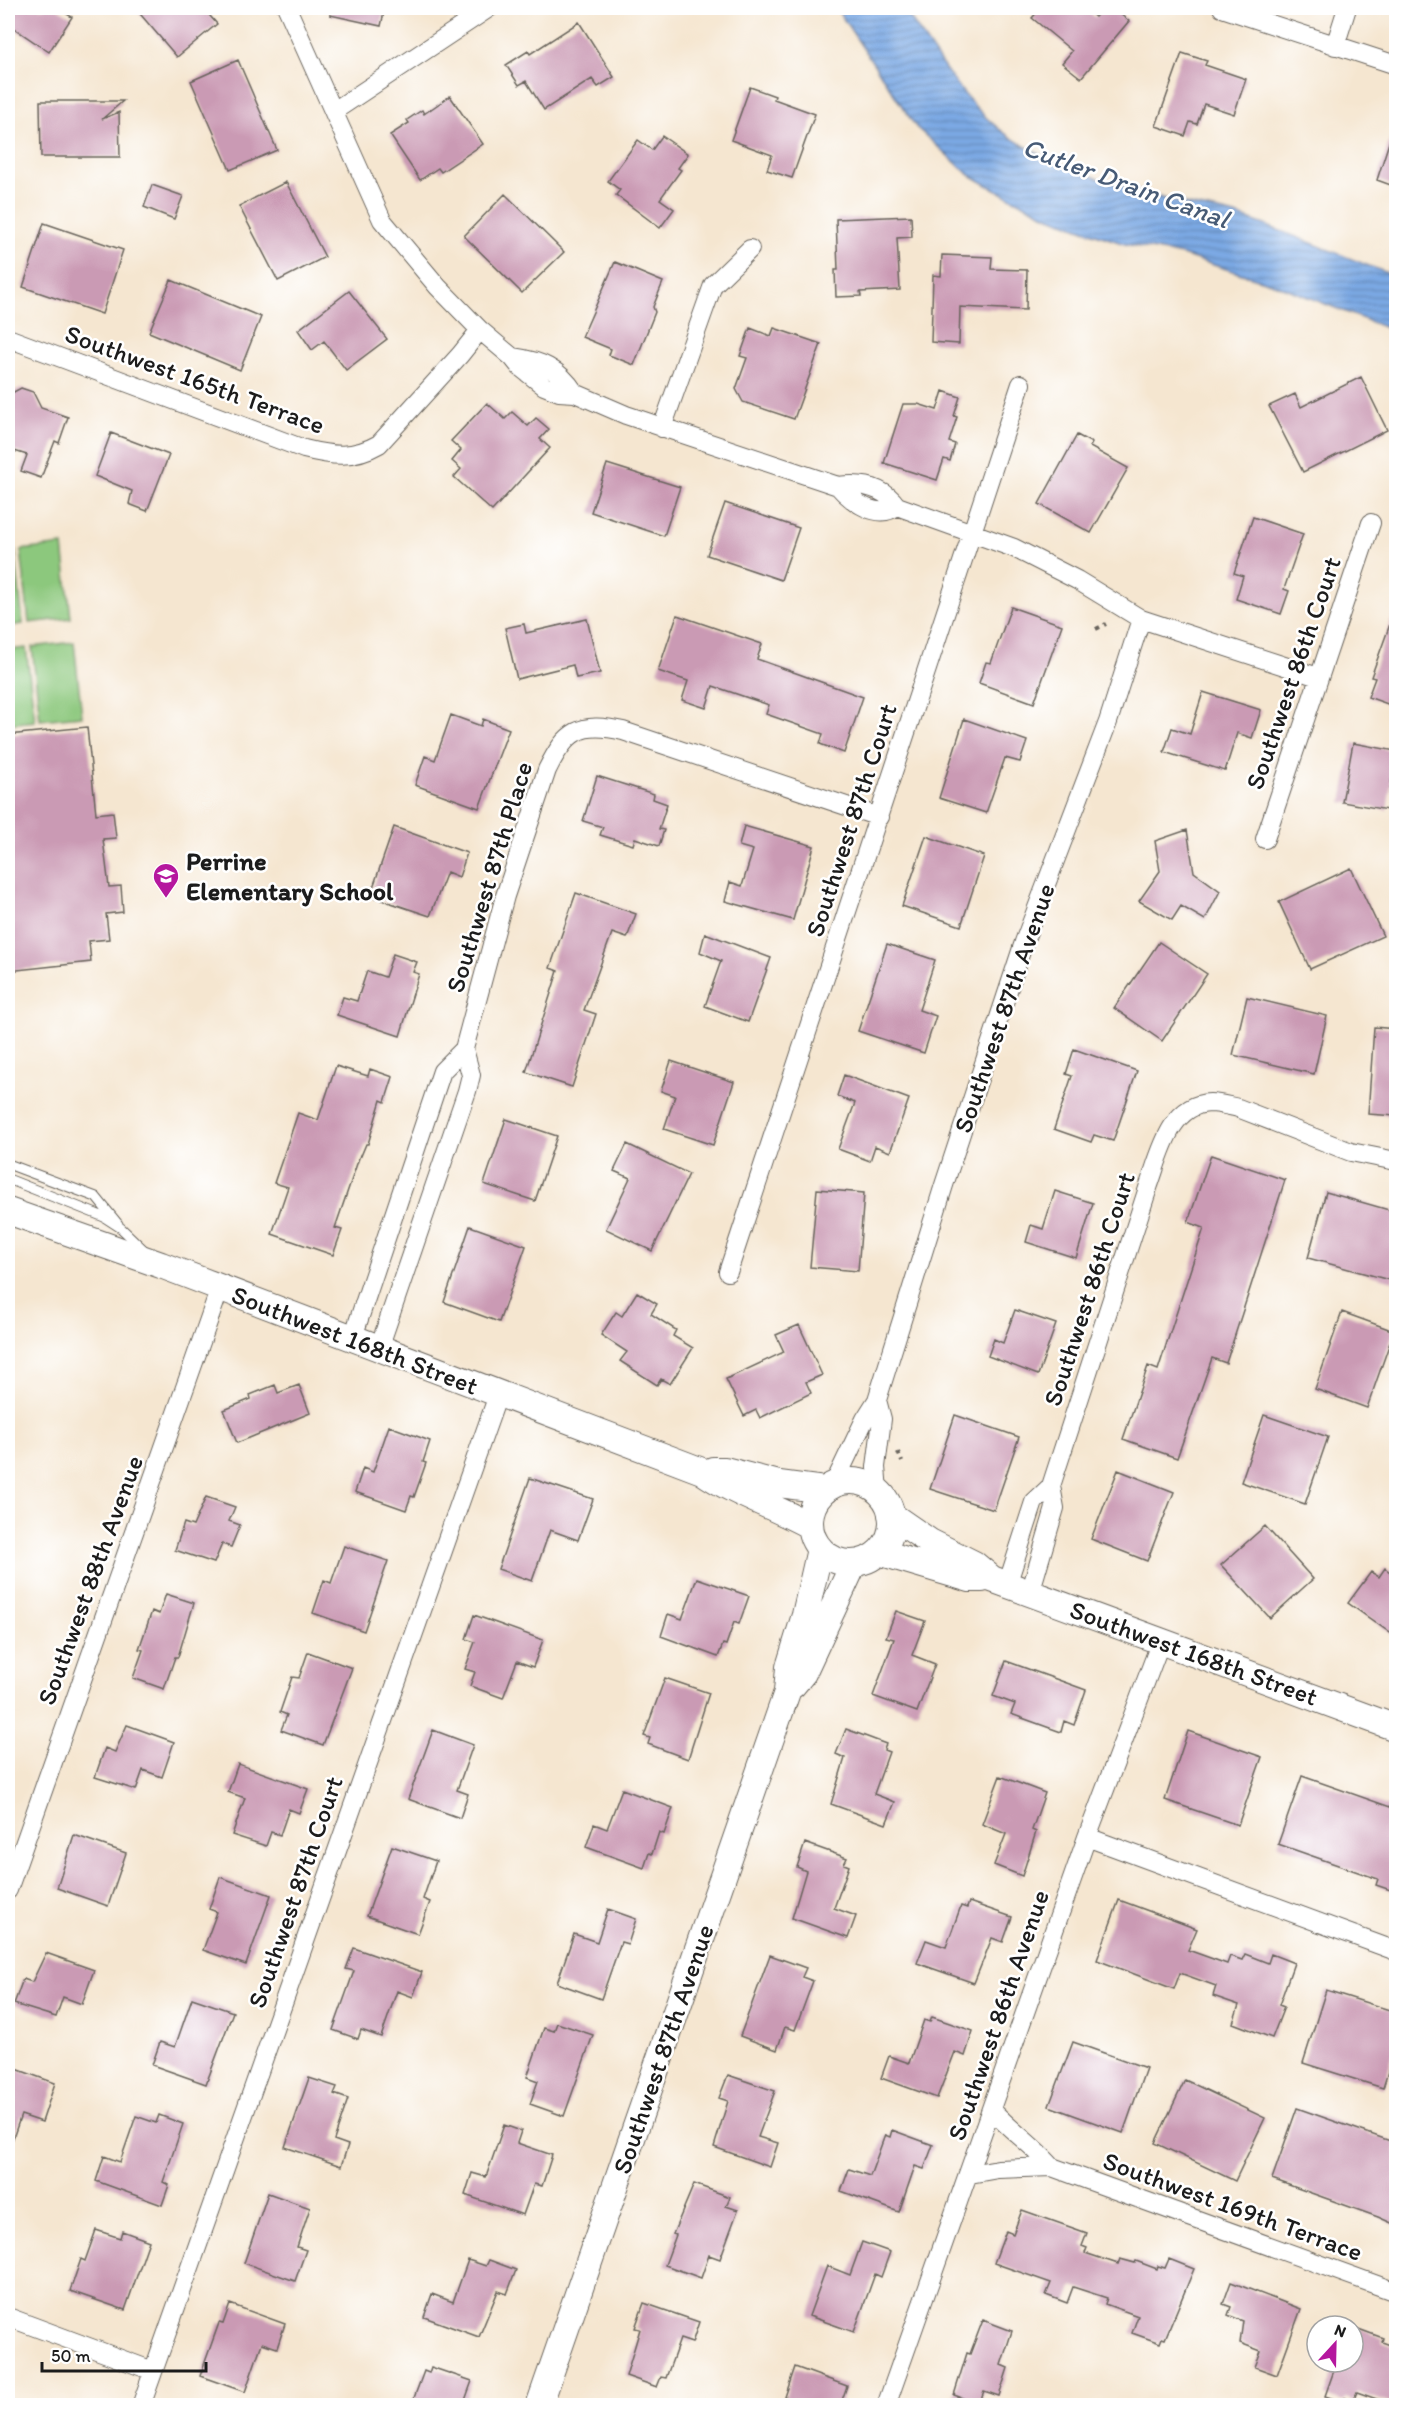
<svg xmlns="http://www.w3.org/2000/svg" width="1404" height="2413" font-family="Itim,sans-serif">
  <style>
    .park { fill: #8cc87d; stroke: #54724c; stroke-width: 1.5 }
    .water { fill: url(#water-rules); stroke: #4c6280; stroke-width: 1.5 }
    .building { fill: #ca9ab4 }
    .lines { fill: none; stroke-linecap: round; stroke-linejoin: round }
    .lane-casing { stroke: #68635b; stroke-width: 11 }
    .street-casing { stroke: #68635b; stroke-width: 20 }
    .secondary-casing { stroke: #68635b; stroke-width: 28 }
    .path { stroke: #68635b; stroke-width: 4; stroke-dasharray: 4.5 4.5; stroke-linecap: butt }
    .lane { stroke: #fff; stroke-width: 9 }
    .street { stroke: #fff; stroke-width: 18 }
    .secondary { stroke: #fff; stroke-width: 26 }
    .labels { text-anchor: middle; stroke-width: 5; stroke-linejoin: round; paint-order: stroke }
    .street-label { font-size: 26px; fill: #1c1c1c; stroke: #fff }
    .poi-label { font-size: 26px; font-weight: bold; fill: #1c1c1c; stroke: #fff; text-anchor: start }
    .water-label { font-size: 27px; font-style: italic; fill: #475b76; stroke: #fff }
  </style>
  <defs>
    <pattern id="water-rules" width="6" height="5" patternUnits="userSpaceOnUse" patternTransform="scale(1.5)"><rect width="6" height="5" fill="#7ba9e4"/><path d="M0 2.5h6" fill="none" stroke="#6489b8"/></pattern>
  </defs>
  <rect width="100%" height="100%" fill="#fff"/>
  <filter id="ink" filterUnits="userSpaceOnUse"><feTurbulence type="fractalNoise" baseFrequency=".0167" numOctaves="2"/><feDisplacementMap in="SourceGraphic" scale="12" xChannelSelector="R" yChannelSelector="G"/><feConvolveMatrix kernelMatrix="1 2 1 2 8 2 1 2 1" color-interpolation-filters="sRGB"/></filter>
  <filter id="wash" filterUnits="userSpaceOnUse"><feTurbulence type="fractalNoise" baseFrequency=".008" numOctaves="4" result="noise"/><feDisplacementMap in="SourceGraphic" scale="24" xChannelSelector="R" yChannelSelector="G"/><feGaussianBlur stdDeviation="1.35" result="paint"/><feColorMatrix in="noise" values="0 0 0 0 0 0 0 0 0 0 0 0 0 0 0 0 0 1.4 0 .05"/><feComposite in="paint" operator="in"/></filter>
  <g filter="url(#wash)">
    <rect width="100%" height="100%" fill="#f5e6d0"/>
    <path class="park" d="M63 545 71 618 29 623 21 550Z
      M8 551H15L23 624 8 626Z
      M74 642 82 716 40 720 32 647Z
      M26 648 35 721 8 724V650Z"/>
    <path class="water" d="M836 8H903C933 50 958 95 998 128 1044 165 1121 187 1177 202 1196 208 1216 209 1235 215 1290 232 1343 257 1396 276V332L1280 286 1182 255 1125 244 1084 230 1045 215 989 186 968 174 916 127Z"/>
    <g id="blocks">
      <path class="building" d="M8 8H57L72 17 49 52 8 24Z
        M135 8H203L217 24 177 57Z
        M331 8H385L381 26 330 15Z
        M1041 8H1084L1095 17 1103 8H1112L1129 21 1081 78 1062 63 1072 51 1032 18Z
        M579 22 614 77 598 87 592 79 544 110 526 81 519 85 506 65 528 51 530 54Z
        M1182 53 1207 61 1205 65 1246 79 1234 114 1204 104 1197 124 1190 122 1185 136 1156 126Z
        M238 60 277 150 230 170 191 81Z
        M750 87 775 96 774 99 815 114 792 178 767 170 772 155 731 140Z
        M450 96 483 144 441 172 438 168 420 180 390 135 409 123 407 120 422 110 424 114Z
        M40 101H123L102 119 119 112 120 157H41Z
        M1393 130H1396V187L1377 180Z
        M662 136 688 154 678 168 681 170 660 199 674 209 660 228 616 195 620 190 608 181 638 140 652 150Z
        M286 182 325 257 278 281 239 206Z
        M152 185 183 196 174 219 144 207Z
        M505 194 564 252 522 293 464 236Z
        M911 216 912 237 897 238 900 290 860 292 861 296 836 297 835 270H838L836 219Z
        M44 223 123 250 102 314 23 287Z
        M942 255 992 257 991 269 1027 270 1026 310 960 307 959 344 931 342 933 275 941 276Z
        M615 262 663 282 653 307 655 312 634 365 609 355 611 349 582 337Z
        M171 280 261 317 240 370 149 332Z
        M349 291 387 339 346 370 324 341 312 350 298 330Z
        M750 328 771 336 774 328 821 344 794 419 743 402 736 389 747 358 740 356Z
        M1361 377 1387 430 1303 472 1269 406 1295 394 1301 407Z
        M21 388 33 392 41 408 68 417 59 443 55 441 41 478 21 471 27 455 8 449V395Z
        M943 391 960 397 954 416 957 417 949 442 955 444 950 461 944 459 937 480 884 463 903 404H918L937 410Z
        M487 403 505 419 512 412 528 426 536 418 549 429 540 439 550 448 492 511 454 477 461 469 452 461 461 450 451 441Z
        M111 433 169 455 147 511 129 504 132 491 95 476Z
        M1077 435 1092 443 1090 447 1128 468 1091 533 1039 504Z
        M607 464 680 487 664 536 591 512Z
        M725 503 799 528 781 580 707 555Z
        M1253 517 1303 534 1284 589 1289 591 1281 614 1236 599 1243 576 1234 573Z
        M1011 607 1062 625 1034 703 979 683 986 662 991 663Z
        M1394 613 1396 614V707L1368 697 1375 678 1371 677Z
        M677 615 762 644 757 659 863 697 844 753 820 744 823 734 766 714 769 705 713 686 706 708 682 700 688 681 658 671Z
        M587 619 600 673 576 678 573 665 517 679 505 628 524 624 526 633Z
        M1203 692 1261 710 1252 738 1237 733 1225 771 1164 752 1172 728 1190 734Z
        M451 715 481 726 483 719 509 729 479 808 415 785 425 756 435 760Z
        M964 719 1027 741 1020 762 1005 758 986 813 939 798Z
        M87 727 96 814 113 812 116 838 103 839 109 887 121 886 123 912 106 914 109 939 89 941 91 962 8 971V735Z
        M1353 743 1396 751 1387 810 1342 802Z
        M597 776 654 794 653 799 667 804 659 829 664 830 659 846 635 838 633 845 600 835 603 827 583 821Z
        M744 826 814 846 793 920 725 901 730 882 742 886 753 850 739 846Z
        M394 827 467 853 459 877 447 872 430 916 370 896Z
        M1187 830 1194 872 1220 891 1205 920 1181 906 1172 920 1139 901 1160 871 1155 841Z
        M926 836 984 856 961 926 902 906Z
        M1351 868 1383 936 1310 969 1279 902Z
        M576 893 636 914 627 938 612 933 584 1010 596 1014 572 1087 526 1072 558 971 550 968Z
        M705 933 771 958 748 1022 705 1006 721 961 700 952Z
        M1159 942 1207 974 1162 1041 1114 1008Z
        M887 944 935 960 919 1010 936 1016 924 1053 858 1031Z
        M393 954 417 962 413 972 419 974 400 1036 337 1015 343 997 357 1001 367 971 385 977Z
        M1247 997 1327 1016 1314 1074 1233 1055Z
        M1374 1027 1396 1029V1116L1368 1114Z
        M1074 1049 1137 1071 1113 1141 1094 1135 1091 1142 1054 1129 1072 1076 1066 1074Z
        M671 1061 734 1082 713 1145 664 1129 675 1096 661 1091Z
        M336 1066 368 1076 370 1069 393 1077 385 1102 381 1100 368 1144H366L361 1156 360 1155 335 1228 342 1230 333 1255 272 1234 288 1187 274 1183 298 1113 318 1120Z
        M844 1075 909 1099 890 1152 875 1146 870 1161 838 1149 855 1103 837 1096Z
        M506 1119 557 1136 535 1201 484 1184Z
        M627 1144 689 1174 652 1251 606 1229 630 1178 614 1171Z
        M1211 1155 1285 1180 1226 1363 1212 1358 1177 1458 1123 1439 1148 1366 1158 1370 1204 1228 1188 1222Z
        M817 1189 864 1193 858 1271 810 1267Z
        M1055 1191 1093 1203 1076 1258 1026 1242 1031 1225 1043 1229Z
        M1326 1192 1396 1212V1268L1393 1281 1308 1258Z
        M470 1226 526 1246 499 1322 444 1302Z
        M637 1292 657 1304 651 1314 676 1330 673 1336 693 1348 670 1384 661 1379 657 1385 620 1361 627 1352 601 1335 616 1312 622 1316Z
        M1015 1310 1056 1324 1038 1375 988 1356 994 1339 1003 1343Z
        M1342 1312 1394 1331 1367 1408 1315 1389Z
        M799 1325 822 1375 806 1382 811 1393 760 1418 756 1410 744 1416 726 1379 784 1352 776 1335Z
        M275 1385 278 1393 299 1385 310 1413 237 1443 224 1410 251 1399 250 1395Z
        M955 1415 1019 1437 994 1510 930 1489Z
        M1264 1415 1328 1437 1305 1504 1241 1482Z
        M389 1426 430 1441 423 1462 426 1463 414 1497 411 1496 406 1510 355 1492 363 1468 373 1472Z
        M1118 1470 1174 1492 1147 1561 1091 1539Z
        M530 1478 593 1499 578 1540 550 1530 532 1581 498 1569Z
        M206 1497 235 1507 229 1521 240 1525 231 1547 222 1544 214 1563 175 1550 184 1523 193 1526Z
        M1265 1526 1313 1579 1270 1618 1221 1565Z
        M344 1546 388 1561 364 1631 313 1613 324 1580 331 1583Z
        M1385 1568 1396 1577V1637L1348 1603 1371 1572 1379 1577Z
        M697 1578 749 1596 739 1624 734 1622 726 1645 723 1644 718 1657 661 1636 668 1614 682 1619Z
        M166 1594 194 1603 178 1657H175L164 1689 133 1678 143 1650 139 1649 152 1611 159 1614Z
        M896 1611 925 1621 912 1655 935 1664 917 1712 873 1696 894 1639 886 1637Z
        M474 1615 543 1640 533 1667 517 1661 503 1698 470 1686 475 1672 465 1669 475 1642 466 1639Z
        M308 1652 352 1668 323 1745 281 1730 287 1715 280 1712 292 1677 299 1678Z
        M1006 1661 1086 1690 1074 1725 1064 1721 1061 1732 1011 1714 1015 1704 993 1696Z
        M665 1678 709 1693 688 1759 648 1744 650 1738 644 1736Z
        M127 1725 174 1742 162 1777 143 1770 136 1790 95 1777 105 1748 115 1752Z
        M846 1729 886 1744 884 1750 889 1752 874 1794 895 1802 886 1824 831 1804 845 1758 836 1754Z
        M433 1730 473 1745 457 1790 468 1794 460 1818 408 1799Z
        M1188 1731 1262 1757 1238 1825 1165 1800Z
        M238 1764 308 1789 299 1813 289 1809 280 1835 271 1832 266 1846 232 1835 245 1798 228 1792Z
        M1000 1776 1045 1793 1032 1830 1036 1832 1022 1876 994 1865 1006 1834 982 1824Z
        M1302 1776 1396 1809V1892L1376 1885 1378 1879 1278 1844Z
        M622 1789 673 1808 664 1834 659 1832 652 1854 649 1853 644 1868 586 1847 594 1824 607 1829Z
        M74 1835 126 1853 108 1906 57 1888Z
        M805 1843 847 1858 844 1864 849 1866 834 1908 856 1916 848 1938 792 1918 806 1871 797 1867Z
        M392 1846 436 1861 423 1899 430 1902 418 1934 367 1916Z
        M220 1877 271 1895 246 1965 203 1950 217 1912 209 1909Z
        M1119 1900 1197 1929 1188 1950 1227 1964 1230 1956 1242 1960 1245 1954 1268 1963 1271 1954 1294 1963 1279 2005 1284 2007 1272 2038 1233 2023 1239 2005 1213 1996 1216 1986 1180 1973 1174 1989 1097 1960Z
        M969 1902 1012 1917 1003 1942 992 1938 974 1983 917 1963 926 1940 946 1947 961 1906 967 1908Z
        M608 1909 636 1919 628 1944 621 1942 601 1999 557 1983 574 1934 597 1942Z
        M354 1948 422 1972 413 1997 397 1991 381 2037 361 2030 358 2039 333 2030 354 1971 346 1969Z
        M46 1953 94 1970 82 2004 63 1997 56 2017 14 2004 23 1979 32 1982Z
        M770 1955 806 1968 802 1977 813 1981 795 2030 785 2027 777 2050 740 2036Z
        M1326 1990 1396 2012V2045L1383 2088 1303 2063Z
        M192 1998 233 2012 206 2084 152 2065 160 2042 175 2047Z
        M932 2017 973 2031 965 2056 955 2052 937 2098 881 2078 889 2056 909 2063 924 2020 930 2022Z
        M557 2023 593 2035 564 2116 530 2104 538 2081 527 2077 544 2028 554 2031Z
        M1073 2042 1146 2068 1123 2133 1049 2106Z
        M8 2066 55 2083 42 2122 21 2115 10 2147H8Z
        M728 2075 775 2091 758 2137 778 2143 770 2167 714 2147 728 2101 719 2098Z
        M309 2078 337 2087 334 2094 348 2099 334 2140 348 2145 341 2166 285 2147Z
        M1185 2080 1265 2118 1235 2181 1155 2143Z
        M1297 2108 1396 2143V2225L1378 2217 1272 2179Z
        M159 2115 183 2124 163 2182 169 2185 162 2205 96 2181 104 2156 120 2162 136 2116 156 2123Z
        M504 2125 521 2131 517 2143 552 2155 542 2186 534 2184 523 2215 465 2195 472 2173 486 2177Z
        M892 2130 933 2145 924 2169 915 2166 899 2212 841 2191 849 2169 870 2176 885 2135 890 2137Z
        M694 2184 730 2197 726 2206 738 2210 720 2259 709 2255 701 2278 665 2265 676 2235 673 2234Z
        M268 2193 310 2208 297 2247 306 2250 295 2281 244 2263Z
        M1022 2210 1087 2233 1082 2246 1087 2248 1085 2253 1118 2264 1120 2259 1135 2263 1136 2261 1157 2269 1158 2266 1165 2268 1169 2259 1194 2269 1165 2339 1162 2338 1160 2343 1132 2333 1138 2316 1105 2304 1107 2298 1073 2287 1067 2303 1046 2295 1051 2283 994 2263 1006 2231 1013 2234Z
        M96 2230 120 2238 122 2231 149 2241 125 2310 70 2291 81 2259 85 2261Z
        M862 2242 890 2252 881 2277 875 2274 854 2332 809 2316 827 2266 850 2275Z
        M468 2260 486 2266 489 2260 516 2270 507 2294 498 2291 479 2337 424 2317 432 2294 453 2302Z
        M1231 2282 1301 2309 1277 2375 1255 2367 1261 2351 1240 2343 1243 2321 1228 2315 1231 2307 1223 2304Z
        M644 2303 699 2322 692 2343 680 2339 666 2378 661 2377 657 2387 626 2376 640 2329 635 2328Z
        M230 2304 285 2324 277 2348 262 2343 245 2392 200 2376 219 2323 223 2324Z
        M983 2320 1012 2331 1001 2365 1008 2368 999 2396 984 2391 979 2404 954 2395 967 2353 970 2354Z
        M1353 2327 1383 2338 1382 2342 1396 2347V2406L1357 2392 1353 2401 1345 2398 1343 2402 1325 2396 1337 2362H1353Z
        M431 2367 472 2381 463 2406H411L424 2371 429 2373Z
        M795 2367 847 2386 840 2406H782Z"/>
    </g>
  </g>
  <g filter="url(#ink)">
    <use href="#blocks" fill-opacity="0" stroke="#68635b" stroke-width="1.5"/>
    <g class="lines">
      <g class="lane-casing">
        <path id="lane" d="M8 1164 96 1197 118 1224
          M8 1179 104 1217 121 1228 146 1252"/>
      </g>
      <g class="street-casing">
        <path id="street" d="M287 8 382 220 438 287 480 330 512 357 520 367 544 386 559 392 575 393 626 415 838 486C861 483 883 486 897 506L1014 548 1077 580 1141 619 1318 677
          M1222 8 1396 65
          M1335 46 1347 8
          M334 111 489 8
          M8 338 304 449C332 456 353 459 379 444L460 355 480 330
          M512 357C540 361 559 368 575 393
          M662 428 713 285 750 249
          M838 486C851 501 878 521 897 506
          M1265 839 1371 523
          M728 1272 1021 384
          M353 1337 442 1071 464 1049
          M379 1348 467 1091 471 1075 464 1049 505 896 547 770C566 731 580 721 623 731L879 817
          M877 1400 882 1419 876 1467 878 1491
          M834 1484 865 1419 877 1400 944 1185 1024 942 1108 722 1141 619
          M1007 1585 1034 1502 1051 1486
          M1030 1593 1055 1508 1051 1486 1149 1185C1160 1155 1170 1104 1210 1103 1219 1103 1229 1106 1238 1108L1351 1152 1396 1161
          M1087 1837 1396 1951
          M8 1890 220 1288
          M992 2110C1011 2131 1034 2146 1052 2167
          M970 2174 998 2169 1052 2167 1396 2292
          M8 2317 153 2371
          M141 2406 498 1395
          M886 2406 1087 1837 1161 1641"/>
      </g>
      <g class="secondary-casing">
        <path id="secondary" d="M8 1211 161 1265 702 1471C735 1494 774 1506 810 1526
          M713 1470H725L779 1484 824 1490
          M810 1522a41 41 0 1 1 82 0a41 41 0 1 1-82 0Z
          M891 1515 930 1542 974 1564 992 1579 1396 1728
          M879 1552 970 1579H982
          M793 1685 803 1673 854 1563
          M539 2406 787 1692 789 1667 805 1615 820 1549"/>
      </g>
      <path class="path" d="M1096 629 1106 624
        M898 1452 902 1462"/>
      <use href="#lane" class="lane"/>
      <use href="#street" class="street"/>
      <use href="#secondary" class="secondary"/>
    </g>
  </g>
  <defs>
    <g id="school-pin" transform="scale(1.35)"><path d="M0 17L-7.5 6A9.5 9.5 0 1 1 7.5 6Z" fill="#b5179e" stroke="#fff"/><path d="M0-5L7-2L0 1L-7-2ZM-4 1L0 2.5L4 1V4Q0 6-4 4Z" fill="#fff"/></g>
  </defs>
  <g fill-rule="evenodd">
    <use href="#school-pin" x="166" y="876"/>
  </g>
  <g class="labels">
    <g class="street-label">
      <text transform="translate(195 379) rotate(20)" y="9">Southwest 165th Terrace</text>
      <text transform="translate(1293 673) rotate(-71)" y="9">Southwest 86th Court</text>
      <text transform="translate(851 820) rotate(-72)" y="9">Southwest 87th Court</text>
      <text transform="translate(489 877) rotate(-73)" y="9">Southwest 87th Place</text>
      <text transform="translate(1004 1008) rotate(-71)" y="9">Southwest 87th Avenue</text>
      <text transform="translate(1089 1289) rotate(-72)" y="9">Southwest 86th Court</text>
      <text transform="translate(355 1340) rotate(21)" y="9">Southwest 168th Street</text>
      <text transform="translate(90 1580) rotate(-70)" y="9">Southwest 88th Avenue</text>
      <text transform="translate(1194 1653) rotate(20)" y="9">Southwest 168th Street</text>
      <text transform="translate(295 1892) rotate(-71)" y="9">Southwest 87th Court</text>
      <text transform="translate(998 2015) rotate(-71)" y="9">Southwest 86th Avenue</text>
      <text transform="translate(663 2049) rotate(-71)" y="9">Southwest 87th Avenue</text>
      <text transform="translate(1233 2206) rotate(20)" y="9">Southwest 169th Terrace</text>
    </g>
    <g class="poi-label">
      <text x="186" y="870">Perrine<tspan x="186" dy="30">Elementary School</tspan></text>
    </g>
    <g class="water-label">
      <text transform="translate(1126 183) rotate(20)" y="9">Cutler Drain Canal</text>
    </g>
  </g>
  <rect width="1404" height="2413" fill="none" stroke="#fff" stroke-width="30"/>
  <g transform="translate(1335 2344) rotate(22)"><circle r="28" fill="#ffffff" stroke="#a4a4a4" stroke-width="1.5"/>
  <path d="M0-4.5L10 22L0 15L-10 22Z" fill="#b5179e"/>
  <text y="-9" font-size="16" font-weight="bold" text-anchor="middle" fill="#1c1c1c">N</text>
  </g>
  <path d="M42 2362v9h164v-9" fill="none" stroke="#1c1c1c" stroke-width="3"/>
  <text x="51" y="2362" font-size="18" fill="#1c1c1c" stroke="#ffffff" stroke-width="4.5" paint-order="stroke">50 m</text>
</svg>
